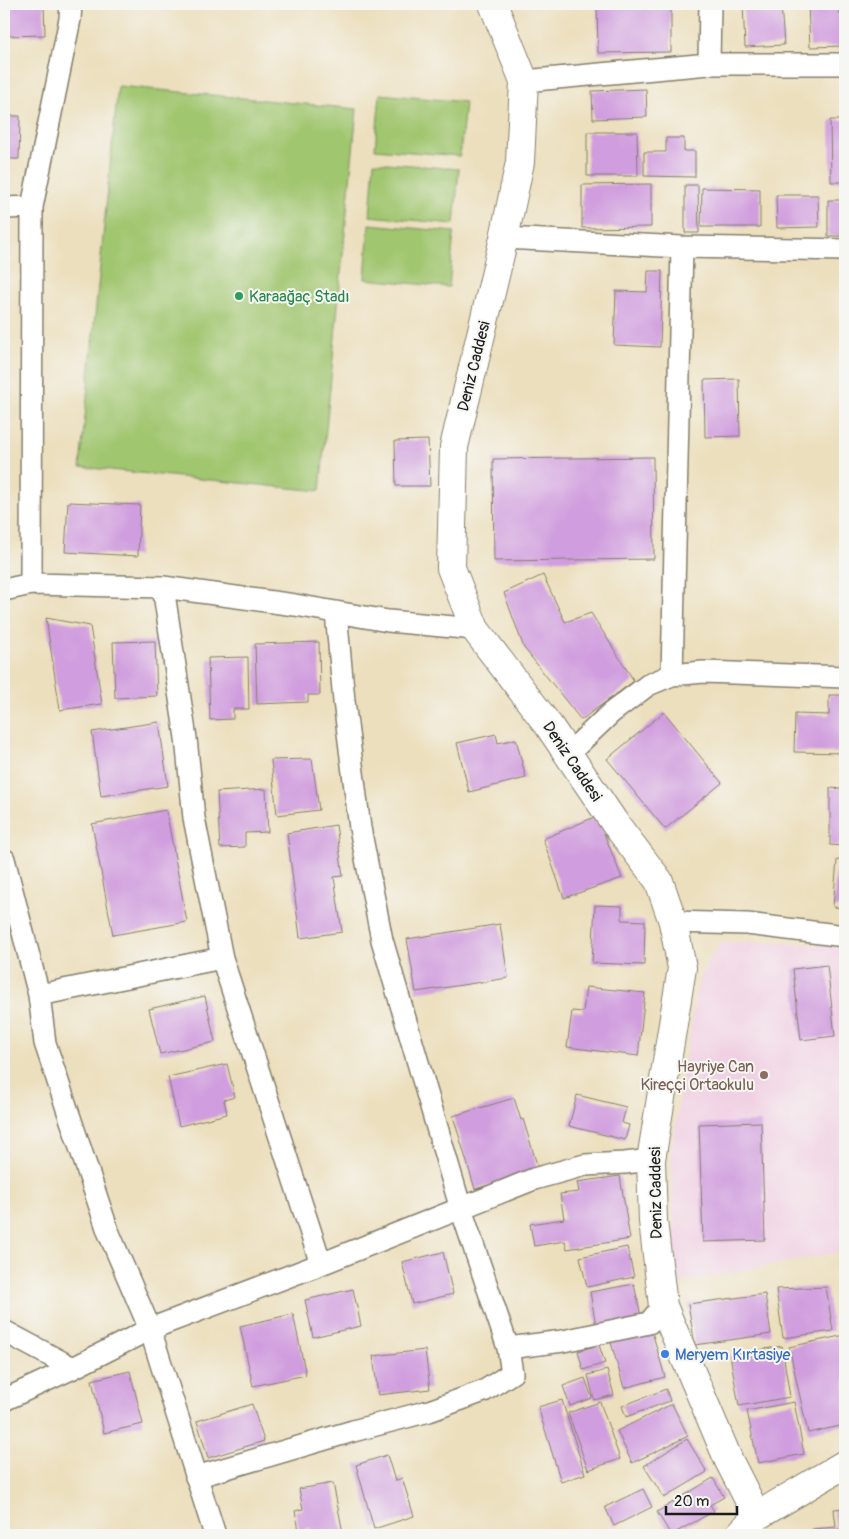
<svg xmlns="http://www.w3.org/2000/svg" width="849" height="1539" font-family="Pangolin,sans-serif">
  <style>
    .built { fill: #f1d0e3 }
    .green { fill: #a1c670; stroke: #5e7146 }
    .building { fill: #d09dde }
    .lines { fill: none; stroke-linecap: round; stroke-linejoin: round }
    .street-casing { stroke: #847e6c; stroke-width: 24 }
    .secondary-casing { stroke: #847e6c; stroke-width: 30 }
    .street { stroke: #fff; stroke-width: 21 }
    .secondary { stroke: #fff; stroke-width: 28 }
    .leisure-dot { fill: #2e9e5b; stroke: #f6f6f2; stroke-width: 2 }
    .education-dot { fill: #8d6e63; stroke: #f6f6f2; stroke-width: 2 }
    .shop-dot { fill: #3f7fe0; stroke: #f6f6f2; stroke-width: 2 }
    .labels { text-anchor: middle; stroke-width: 4; stroke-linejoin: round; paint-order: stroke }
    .leisure-label { font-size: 16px; fill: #27864d; stroke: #f6f6f2; text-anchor: start }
    .street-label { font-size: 16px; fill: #1c1c1c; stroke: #f6f6f2 }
    .education-label { font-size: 16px; fill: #785e54; stroke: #f6f6f2; text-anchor: end }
    .shop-label { font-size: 16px; fill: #366cbe; stroke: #f6f6f2; text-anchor: start }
  </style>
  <rect width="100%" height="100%" fill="#f6f6f2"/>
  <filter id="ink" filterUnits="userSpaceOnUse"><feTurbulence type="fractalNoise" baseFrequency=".02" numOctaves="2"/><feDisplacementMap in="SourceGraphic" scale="10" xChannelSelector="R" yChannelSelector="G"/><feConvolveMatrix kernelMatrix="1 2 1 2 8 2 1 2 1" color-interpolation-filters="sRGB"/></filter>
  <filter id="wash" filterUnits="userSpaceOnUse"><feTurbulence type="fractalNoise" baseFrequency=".0096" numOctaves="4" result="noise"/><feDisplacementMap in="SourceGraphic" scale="20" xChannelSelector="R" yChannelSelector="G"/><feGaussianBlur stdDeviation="1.12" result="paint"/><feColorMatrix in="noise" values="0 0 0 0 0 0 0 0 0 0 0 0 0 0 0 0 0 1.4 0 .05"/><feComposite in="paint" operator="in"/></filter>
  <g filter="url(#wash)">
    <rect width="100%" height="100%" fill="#ecdfbd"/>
    <path class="built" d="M744 942 836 945 845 947V1251L677 1283 671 1152 697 986 711 956 723 943Z"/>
    <path class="green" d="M118 86 357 109 320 491 80 467Z
      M380 94 465 102 460 156 375 149Z
      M374 162 459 169 454 224 370 216Z
      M369 224 454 232 449 287 365 279Z"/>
    <g id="blocks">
      <path class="building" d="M4 4H44L45 35 4 36Z
        M597 4H671V52L598 53Z
        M743 4H781L784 45 745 47Z
        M808 4H839V13L845 12V46L810 47Z
        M646 89 647 117 593 119 592 91Z
        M4 116H20L19 159H4Z
        M830 120H845V182H831Z
        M587 132H637L638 176H587Z
        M666 138H684V151H695V177L644 176V152H666Z
        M651 184V227L582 228V185Z
        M685 185H698L699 233H685Z
        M702 188 760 189V227H701Z
        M776 195H818L819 227 777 228Z
        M828 200H845V236H828Z
        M648 271H662L660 347 614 345 616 291 647 292Z
        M739 379 740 436 705 437 704 380Z
        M428 440 430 486H396L395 441Z
        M653 457 654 559 494 561 493 459Z
        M68 502 140 505 138 556 65 552Z
        M543 575 565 622 591 613 634 681 581 720 524 648 504 593Z
        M46 618 90 626 102 704 60 710Z
        M155 641 157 696 115 698 113 642Z
        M319 642 320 695H308V702L257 704 255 644Z
        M248 657 249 709H233V719L210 720 208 658Z
        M829 695H845V753L794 752 795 714 829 715Z
        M664 712 722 783 665 829 607 759Z
        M159 722 168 786 101 796 92 732Z
        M496 734 498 743 516 739 526 778 469 792 457 743Z
        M312 759 319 810 277 815 271 760Z
        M830 788 845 789V846L830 845Z
        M266 789 268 832 245 833V847L220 848 217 792Z
        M166 810 187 922 113 935 92 824Z
        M597 816 622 878 564 898 543 839Z
        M336 825 343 876 334 877 342 932 300 938 287 833Z
        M837 860 845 861V908L833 907Z
        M595 905 622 906V920L645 921 644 965 592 963Z
        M500 924 508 978 416 992 407 939Z
        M827 965 835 1036 801 1040 793 969Z
        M586 987 645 993 638 1056 567 1047 572 1011 583 1012Z
        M205 996 215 1042 160 1054 149 1009Z
        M227 1064 235 1097 224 1100 227 1114 179 1126 168 1077Z
        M577 1095 626 1107 622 1123 629 1125 625 1140 569 1126Z
        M514 1098 521 1120 523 1119 539 1171 475 1189 453 1116Z
        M761 1122 765 1240 703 1242 699 1124Z
        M620 1176 630 1239 567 1249 565 1241 534 1246 530 1224 564 1219 560 1194 579 1192 577 1182Z
        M627 1247 634 1277 587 1287 580 1257Z
        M443 1252 453 1294 412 1304 402 1262Z
        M634 1284 642 1321 597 1331 590 1292Z
        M826 1287 833 1331 783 1338 776 1289Z
        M353 1289 361 1326 313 1337 305 1300Z
        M765 1294 771 1334 695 1345 688 1304Z
        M293 1314 306 1375 253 1386 240 1326Z
        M651 1328 665 1377 624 1388 610 1339Z
        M845 1335V1425L808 1433 789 1347Z
        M599 1345 605 1363 583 1370 578 1351Z
        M782 1346 790 1397 739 1406 730 1355Z
        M425 1350 430 1389 378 1395 373 1356Z
        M607 1370 614 1395 594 1400 588 1375Z
        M130 1371 143 1424 104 1433 92 1380Z
        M585 1378 592 1398 570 1406 563 1386Z
        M666 1389 670 1401 626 1417 622 1406Z
        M562 1400 585 1474 561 1482 538 1407Z
        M600 1402 620 1459 588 1470 568 1413Z
        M794 1402 804 1454 758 1463 747 1411Z
        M252 1404 264 1441 208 1458 197 1421Z
        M672 1404 688 1436 632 1463 617 1431Z
        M687 1439 707 1472 664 1498 644 1466Z
        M387 1455 395 1481 402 1478 414 1516 374 1529 356 1465Z
        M713 1478 724 1497 710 1505 714 1511 671 1535 657 1512Z
        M333 1483 343 1533 330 1535H312L311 1528 299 1530 295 1511 303 1509 299 1489Z
        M643 1489 652 1507 614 1526 605 1507Z
        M845 1508V1535H813L812 1529 836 1527 834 1509Z"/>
    </g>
  </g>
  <g filter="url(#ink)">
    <use href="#blocks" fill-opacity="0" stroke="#847e6c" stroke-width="1"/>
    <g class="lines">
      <g class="street-casing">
        <path id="street" d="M709 64 710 4
          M524 81 709 64H845
          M4 208 32 207
          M504 238 682 247 845 250
          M31 584 32 207 70 19 71 4
          M163 587 186 738 194 818 222 958 321 1264
          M4 590 31 584 163 587 295 605 388 621 475 629
          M336 612 344 701 360 828 382 940 461 1209 508 1348
          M672 675 682 247
          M569 753 611 713 648 685 672 675 703 672 845 677
          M4 859 39 995 45 1043 108 1231 150 1329 215 1535
          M673 922 747 924 845 936
          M39 995 222 958
          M4 1331 73 1368
          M4 1400 73 1368 150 1329 321 1264 534 1179 585 1165 625 1163 651 1160
          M196 1477 353 1431 429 1411 484 1391 512 1373 508 1348 563 1341 649 1323 663 1306"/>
      </g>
      <g class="secondary-casing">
        <path id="secondary" d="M493 4 524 81 520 162 504 238 454 447 451 568 475 629 549 726 614 822 659 881 673 922 682 968 651 1160 653 1221 663 1306 729 1461 757 1516
          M739 1535 757 1516 845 1464"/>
      </g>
      <use href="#street" class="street"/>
      <use href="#secondary" class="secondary"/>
    </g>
  </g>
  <circle class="leisure-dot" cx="239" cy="296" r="5"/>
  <circle class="education-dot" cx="764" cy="1075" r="5"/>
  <circle class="shop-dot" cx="665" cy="1354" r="5"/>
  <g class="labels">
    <g class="leisure-label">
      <text x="249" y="302">Karaağaç Stadı</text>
    </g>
    <g class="street-label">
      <text transform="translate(473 366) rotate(-76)" y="6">Deniz Caddesi</text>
      <text transform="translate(573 761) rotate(56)" y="6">Deniz Caddesi</text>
      <text transform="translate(655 1193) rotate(-91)" y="6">Deniz Caddesi</text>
    </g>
    <g class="education-label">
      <text x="754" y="1072">Hayriye Can<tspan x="754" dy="18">Kireççi Ortaokulu</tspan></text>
    </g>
    <g class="shop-label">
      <text x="675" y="1360">Meryem Kırtasiye</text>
    </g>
  </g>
  <rect width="849" height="1539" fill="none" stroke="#f6f6f2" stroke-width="20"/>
  <path d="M666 1506v8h71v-8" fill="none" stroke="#1c1c1c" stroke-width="2.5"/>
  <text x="674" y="1506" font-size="15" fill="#1c1c1c" stroke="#f6f6f2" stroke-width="4" paint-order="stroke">20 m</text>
</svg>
